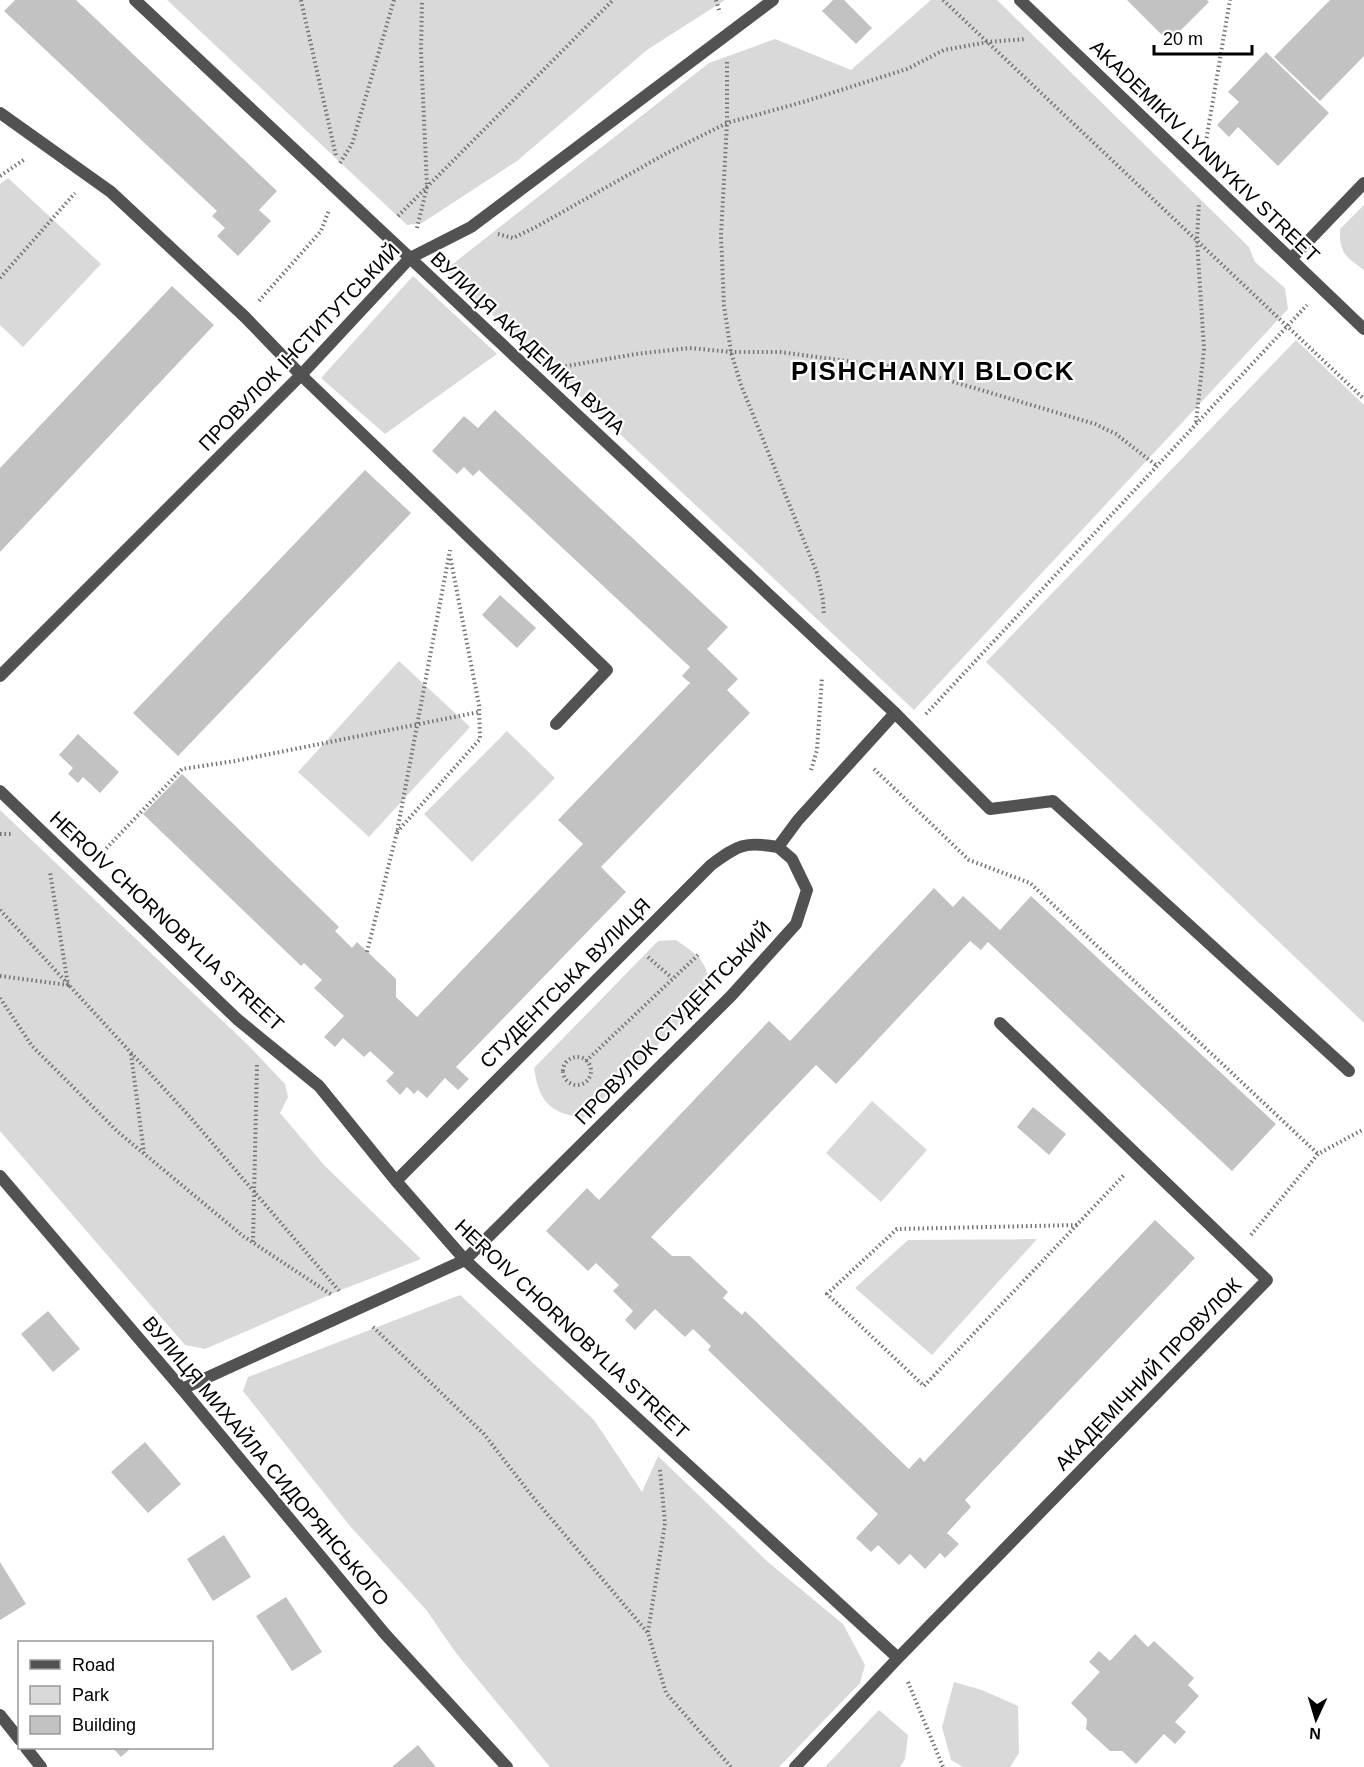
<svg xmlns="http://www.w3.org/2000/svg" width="1364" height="1767" font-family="Helvetica,sans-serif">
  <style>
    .green { fill: #d9d9d9 }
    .building { fill: #c2c2c2 }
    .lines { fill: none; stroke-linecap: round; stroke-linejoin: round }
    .path { stroke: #747474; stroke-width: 4; stroke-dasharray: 1.5 3; stroke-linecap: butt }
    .service { stroke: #525252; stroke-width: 12 }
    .pedestrian { stroke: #525252; stroke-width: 12 }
    .minor { stroke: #525252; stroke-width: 12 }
    .tertiary { stroke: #525252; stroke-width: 12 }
    .labels { text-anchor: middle; stroke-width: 4.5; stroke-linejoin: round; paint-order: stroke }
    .street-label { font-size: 20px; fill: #000; stroke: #fff }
    .district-label { font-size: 26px; font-weight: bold; letter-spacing: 1.5px; fill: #000; stroke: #fff }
  </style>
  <rect width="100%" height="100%" fill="#fff"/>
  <path class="green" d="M167 0H725L647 50 517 161 422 223 407 225Z
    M931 0H997L1249 247 1255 262 1285 288 1288 309 914 710 445 270 709 63 775 39 851 70Z
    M8 178 101 264 23 347 0 325V184Z
    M1364 205V270C1346 257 1339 253 1340 229Z
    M413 276 497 354 385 434 321 378Z
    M1296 340 1364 405V1023L986 662Z
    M399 661 470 727 369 837 298 772Z
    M507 731 555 778 472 862 424 814Z
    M0 810 248 1045 285 1084 288 1097 280 1113 325 1166 421 1259 341 1290 205 1349 185 1345 0 1131Z
    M676 940C702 958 708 962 710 994L583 1118C549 1113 539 1101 534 1068L658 941Z
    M872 1101 927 1150 881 1202 826 1153Z
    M1037 1239 932 1355 855 1288 908 1240Z
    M460 1295 594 1420 642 1492 658 1456 768 1562 843 1624 865 1665 860 1683 779 1767H550L456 1653 427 1611 350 1526 243 1391 248 1377Z
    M954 1682 982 1690 1018 1706 1019 1753 1010 1767H963L951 1760 942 1727Z
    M879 1710 908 1735 905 1759 900 1767H825Z"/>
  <path class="building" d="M15 0H76L277 191 259 210 271 221 238 256 217 236 225 228 212 216 217 211 4 11Z
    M833 0H844L872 28 856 44 822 11Z
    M1127 0H1207L1209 2 1169 42Z
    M1330 0H1364V56L1320 101 1274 57Z
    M1266 52 1329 113 1278 166 1238 127 1229 137 1217 125 1239 102 1228 92Z
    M172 286 214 325 0 552V468Z
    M495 410 728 627 707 649 738 679 727 690 750 713 601 867 626 892 456 1067 469 1079 458 1090 445 1078 427 1098 418 1090 414 1094 407 1087 400 1095 386 1081 394 1073 370 1051 364 1057 343 1038 335 1047 324 1037 344 1016 314 988 322 980 304 963 301 966 143 814 182 774 339 927 335 931 352 948 357 942 396 979V997L417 1017 583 844 558 820 690 683 682 676 690 667 479 470 473 476 464 467 457 474 432 451 464 416 478 428Z
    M365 470 411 513 178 756 133 713Z
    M500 595 536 628 517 648 482 615Z
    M78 734 119 772 100 793 83 777 78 783 68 774 73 768 59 755Z
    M934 888 953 907 963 896 1000 930 1031 896 1276 1124 1232 1171 988 942 981 950 970 941 836 1084 816 1065 651 1237 672 1256H690L728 1292 723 1298 742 1315 745 1311 909 1469 920 1457 924 1462 1155 1220 1195 1258 965 1500 971 1507 947 1533 959 1544 945 1558 940 1553 925 1569 910 1554 899 1565 878 1545 871 1552 856 1538 878 1514 708 1350 711 1346 693 1329 685 1337 655 1309 635 1330 625 1320 633 1311 613 1291 619 1285 596 1263 588 1271 546 1231 587 1188 599 1200 769 1021 790 1041Z
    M1033 1107 1066 1134 1049 1155 1017 1127Z
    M48 1311 80 1349 53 1372 21 1334Z
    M145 1442 181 1484 148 1513 111 1472Z
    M224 1535 251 1577 213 1601 187 1559Z
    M0 1562 26 1604 0 1620Z
    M286 1597 322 1652 292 1671 256 1616Z
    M1135 1634 1148 1647 1154 1641 1194 1678 1188 1685 1199 1696 1175 1722 1186 1732 1175 1744 1164 1734 1136 1764 1122 1751H1110L1086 1729 1087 1719 1071 1703 1100 1672 1089 1662 1099 1651 1110 1661Z
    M418 1745 436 1767H392Z
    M113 1748H131L121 1757Z"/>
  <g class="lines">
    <path class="path" d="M301 0 336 156
      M716 0 720 13
      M943 0 1364 399
      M727 62V123L721 235 724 306 731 352 741 385 817 573 823 600 824 615
      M1205 147 1230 0
      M340 163 352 144 394 0
      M0 176 25 159
      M398 216 613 0
      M417 228 427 187 421 52 422 0
      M498 234 513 238 534 228 667 153 727 123 803 102 907 69 944 50 988 42 1026 39
      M0 278 75 193
      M259 301 321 231 329 210
      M561 367 636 354 690 348 731 352H780L914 370 1095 424 1116 434 1157 466
      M1196 422 1204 349 1197 240 1199 202
      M926 714 1307 305
      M874 769 969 860 1030 883 1318 1154
      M811 770 817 750 822 677
      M397 832 480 739 479 705 450 556
      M0 834H11
      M100 855 182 769 235 761 479 712
      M0 910 190 1117 341 1293
      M367 952 397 832 450 550
      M648 957 672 978
      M0 976 68 985 50 872
      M0 998 32 1046 118 1132 243 1236 332 1295
      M131 1054 144 1153
      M563 1071a14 14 0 1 1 28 0a14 14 0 1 1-28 0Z
      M586 1061 698 955
      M1077 1225 897 1229 827 1294 924 1386 1125 1174
      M1251 1235 1318 1154 1364 1129
      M253 1242 257 1063
      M373 1327 484 1434 532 1496 648 1633 666 1693 731 1767
      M648 1632 665 1523 660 1470
      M908 1682 943 1767"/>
    <path class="service" d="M0 113 111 192 245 317 301 375 607 670 556 724
      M895 713 990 809 1053 801 1349 1071"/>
    <path class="pedestrian" d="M410 258 471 227 773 0"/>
    <path class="minor" d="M135 0 895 713 798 820 778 847 792 859 807 890 796 924 731 996 465 1260 182 1389
      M1020 0 1364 329
      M1291 259 1364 183
      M0 676 301 375 410 258
      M0 791 237 1019 319 1086 396 1181 465 1260 898 1658
      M396 1181 711 865C738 845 745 841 778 847
      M795 1767 898 1658 1267 1280 1000 1023"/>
    <path class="tertiary" d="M0 1176 182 1389 385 1634 507 1767
      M0 1715 20 1740
      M26 1748 41 1767"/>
  </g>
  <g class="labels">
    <g class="street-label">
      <text transform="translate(1205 151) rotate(44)" y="7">AKADEMIKIV LYNNYKIV STREET</text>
      <text transform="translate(528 343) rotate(43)" y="7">ВУЛИЦЯ АКАДЕМІКА ВУЛА</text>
      <text transform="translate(299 347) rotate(-46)" y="7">ПРОВУЛОК ІНСТИТУТСЬКИЙ</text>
      <text transform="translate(167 921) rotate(43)" y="7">HEROIV CHORNOBYLIA STREET</text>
      <text transform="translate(565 983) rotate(-45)" y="7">СТУДЕНТСЬКА ВУЛИЦЯ</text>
      <text transform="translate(673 1023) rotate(-46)" y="7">ПРОВУЛОК СТУДЕНТСЬКИЙ</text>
      <text transform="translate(572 1329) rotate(43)" y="7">HEROIV CHORNOBYLIA STREET</text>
      <text transform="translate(1148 1374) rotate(-46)" y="7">АКАДЕМІЧНИЙ ПРОВУЛОК</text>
      <text transform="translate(266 1461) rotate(50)" y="7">ВУЛИЦЯ МИХАЙЛА СИДОРЯНСЬКОГО</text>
    </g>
    <g class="district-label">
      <text x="933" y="380">PISHCHANYI BLOCK</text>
    </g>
  </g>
  <rect x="18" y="1641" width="195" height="108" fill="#ffffff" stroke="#999999" stroke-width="1.5"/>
  <rect x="30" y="1660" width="30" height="9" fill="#525252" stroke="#999999" stroke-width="1.5"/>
  <text x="72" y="1671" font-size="18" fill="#000000">Road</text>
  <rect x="30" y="1686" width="30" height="18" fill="#d9d9d9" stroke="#999999" stroke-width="1.5"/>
  <text x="72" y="1701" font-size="18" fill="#000000">Park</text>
  <rect x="30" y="1716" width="30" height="18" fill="#c2c2c2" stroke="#999999" stroke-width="1.5"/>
  <text x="72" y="1731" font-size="18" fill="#000000">Building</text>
  <g transform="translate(1316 1719) rotate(184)" stroke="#ffffff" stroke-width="4.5" paint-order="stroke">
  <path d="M0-4.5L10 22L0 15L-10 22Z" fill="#000000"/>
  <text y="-9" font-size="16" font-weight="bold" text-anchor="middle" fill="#000000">N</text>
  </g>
  <path d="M1154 45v9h98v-9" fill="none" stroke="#000000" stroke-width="3"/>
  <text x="1163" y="45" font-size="18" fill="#000000" stroke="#ffffff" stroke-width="4.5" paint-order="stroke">20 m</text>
</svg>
